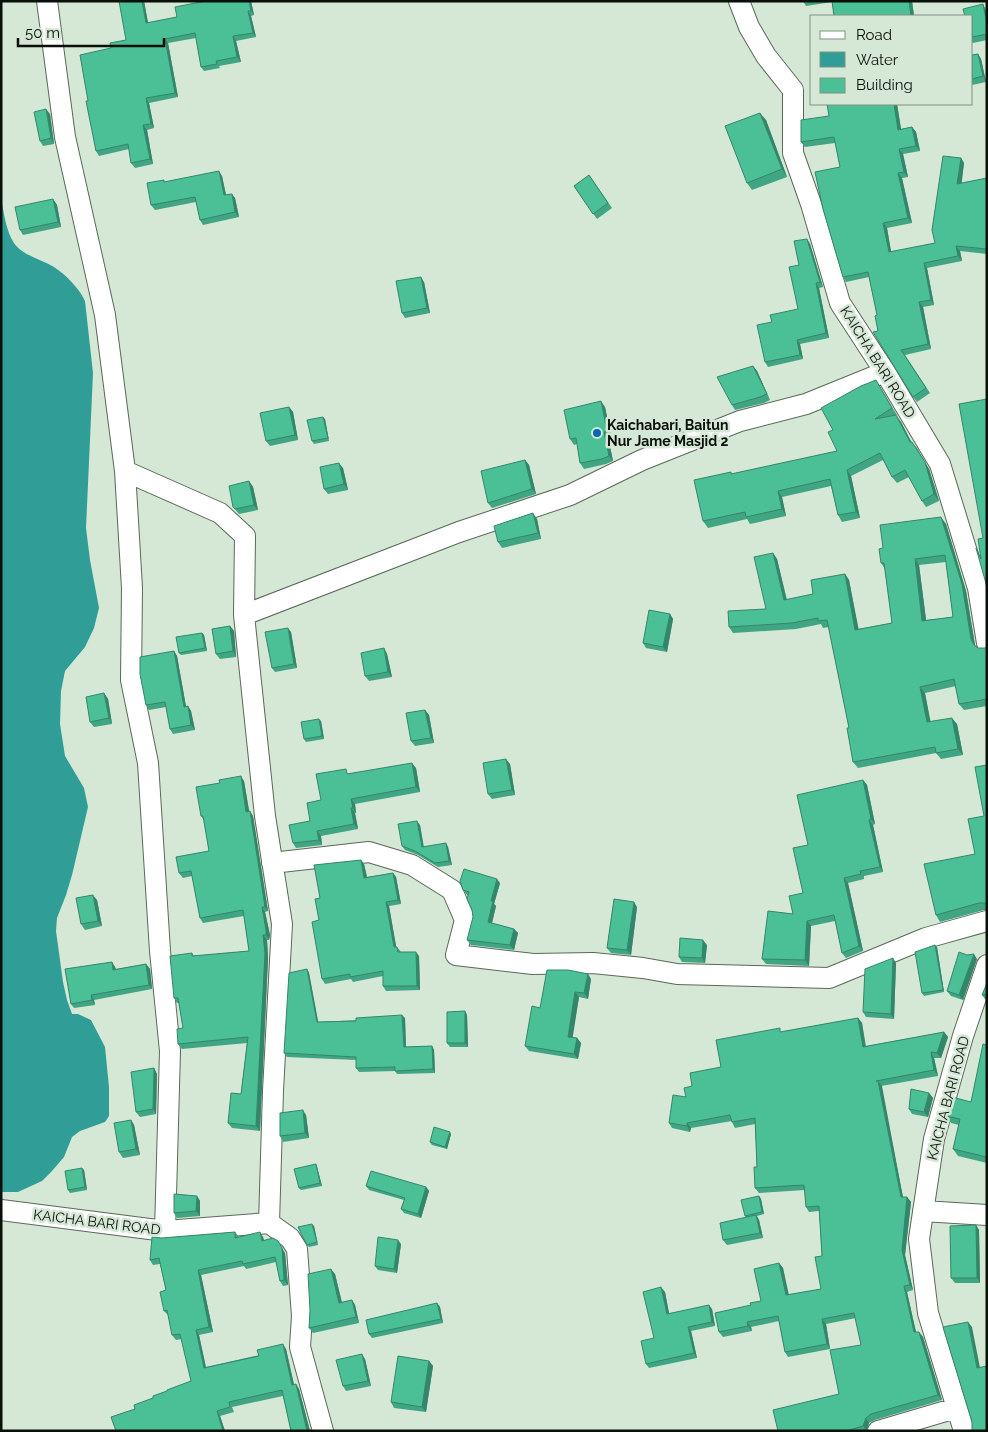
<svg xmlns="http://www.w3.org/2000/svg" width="988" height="1432" font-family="Raleway,sans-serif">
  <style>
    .water { fill: #309e96 }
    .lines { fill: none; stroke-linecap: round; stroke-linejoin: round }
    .street-casing { stroke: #5a695a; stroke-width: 22 }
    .street { stroke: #fff; stroke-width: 20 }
    .wall { fill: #40a582; fill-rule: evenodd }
    .shaded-wall { fill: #34866a }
    .building { fill: #4bc097; stroke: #34866a; fill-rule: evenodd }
    .poi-dot { fill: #0469b5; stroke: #d5e7d5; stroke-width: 2 }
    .labels { text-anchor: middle; stroke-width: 5; stroke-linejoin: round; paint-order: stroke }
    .street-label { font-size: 14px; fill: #090f09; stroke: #d5e7d5 }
    .poi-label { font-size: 14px; font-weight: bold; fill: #090f09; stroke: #d5e7d5; text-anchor: start }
  </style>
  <rect width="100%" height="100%" fill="#d5e7d5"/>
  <path class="water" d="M1 198C4 213 6 231 14 243 23 256 41 259 54 267 66 275 79 288 85 301L93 373 86 528 90 560 99 608 94 628 85 647 65 671 61 691 60 724 65 756 84 788 88 807 72 875 66 895 57 918 56 931 63 982 67 1000 72 1014H78L91 1020 105 1047 109 1087V1116L105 1122 80 1131 72 1137 64 1157 52 1171 42 1181 18 1192H1Z"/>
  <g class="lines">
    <g class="street-casing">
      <path id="street" d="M47 1 65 137 105 315 125 471 132 588 131 680 148 763 160 951 170 1051 165 1231
        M739 1 749 27 766 56 793 90V153L811 204 840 303 885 372 940 464 978 588 987 643
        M125 471 220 513 245 536 244 615 265 816 282 924 273 1091 269 1223
        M244 615 459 532 570 495 642 460 740 421 806 404 885 372
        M272 863 369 852 412 865 452 890 465 920 456 955 533 964 593 963 643 968 677 974 829 978 926 938 987 921
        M1 1210 165 1231 269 1223 290 1238 297 1249 302 1316 300 1347 323 1431
        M923 1211 987 1215
        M878 1431 956 1408
        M964 1431 928 1313 919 1239 934 1139 963 1036 987 965"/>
    </g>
    <use href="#street" class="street"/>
  </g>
  <path class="wall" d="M144 1 148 23 177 17 206 1H251L254 15 251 16 256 37 236 41 241 62 219 66 220 68 204 71 201 67 196 38 168 43 178 97 149 103 154 128 147 130 153 164 135 168 131 163 129 149 99 156 96 151 88 101 111 48 126 40Z
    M803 1H912L914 16H834L832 2 806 6Z
    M986 10 987 40 973 43 972 42V16Z
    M978 54 981 59 986 82 972 85V55Z
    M827 104H897L901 129 912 127 916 132 920 151 903 154 908 177 902 178 912 223 887 228 891 252 935 243 961 158 964 163 961 183 987 178V254L960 251 962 261 927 268 934 305 923 307 931 349 905 355 930 393 917 402 913 397 878 331 877 315 869 277 846 282 843 277 840 167 835 143 805 147 801 142 829 116Z
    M50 114 54 144 43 146 40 141Z
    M766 120 787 177 752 190 747 183Z
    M589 175 612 208 597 219 574 186Z
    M222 176 226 195 235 198 239 217 203 225 200 220 196 202 155 210 151 205 166 182Z
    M53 199 57 205 61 227 23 235 20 230Z
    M807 239 810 244 823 287 819 288 829 338 800 344 803 359 768 367 765 362 772 322 798 309 799 265Z
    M424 282 430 313 405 318 402 313Z
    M753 366 757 371 770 400 764 403 735 410 732 405Z
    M880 387 897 415H895L901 422 911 442 917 448 929 469 939 501 926 507 922 501 909 477 897 483 892 477 883 460 851 476 860 518 842 522 838 515 831 486 782 497 786 516 750 524 747 519 708 528 703 521 732 474 837 451 833 430Z
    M289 407 293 412 298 440 270 446 266 441Z
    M605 407 611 436 608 437 613 461 606 464 584 469 580 463 577 444 574 445 570 439Z
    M325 419 329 441 314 444 312 441Z
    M525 460 529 465 536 494 492 508 488 503Z
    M343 468 348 490 328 494 324 489Z
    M249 481 253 487 258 510 239 514 233 507Z
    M537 519 541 539 502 548 498 542Z
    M946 524 966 591 975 645 978 648H985L987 647V706L964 710 959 704 956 686 925 693 930 722 957 724 963 755 941 759 936 753 858 768 853 762 849 728 829 627 823 628 821 624 796 629 733 633 729 627 766 609 773 553 777 559 787 600 813 594 845 574 849 580 858 629 892 623 885 569 881 563 883 548ZM946 562 953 617 926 620 919 565Z
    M670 614 673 619 667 652 646 648 643 643Z
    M230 626 234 631 236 657 220 659 216 654Z
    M291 632 297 668 275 672 272 668Z
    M202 633 204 635 207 651 181 655 179 653Z
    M384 648 387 654 392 677 369 681 365 676Z
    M174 651 177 656 186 707 188 706 191 711 195 730 173 734 170 729 166 707 149 710 146 705Z
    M104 693 108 699 112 724 94 727 90 722Z
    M425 710 429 715 434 743 415 746 411 741Z
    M321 721 324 739 306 742 304 739Z
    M510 764 515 795 492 799 488 794Z
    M987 765V910H984L940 922 936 915 975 854 984 816Z
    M416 768 420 792 355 804 356 813H355L358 829 321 836 322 845 296 848 293 843 310 821 321 800 350 774Z
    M863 780 867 785 875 824 873 825 883 872 864 876V879L848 883 863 951 846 958 842 953 835 921 811 926 809 966 766 964 762 959 793 914 803 893 808 845Z
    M244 781 249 811 253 816 268 911 265 912 270 935 269 940H267L268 958 260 1131 232 1128 228 1123 241 1094 247 1043 182 1049 178 1044 183 1028 179 1003H177L174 998 192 953 194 956 249 951 244 916 203 923 200 918 192 876 183 878 179 873 209 851 204 820 201 816Z
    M420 825 424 847 446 843 448 847 452 865 438 867 418 855 405 850 402 846Z
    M361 860 364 864 367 877 393 873 396 877 401 904 389 906 396 947H397L401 952 419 956 420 990 386 991 383 986V976L353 982 351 979 325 984 322 979 319 920 320 898Z
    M500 883 494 904 496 906 492 923 514 929 518 933 514 950 471 945 467 940 473 917 472 910 468 895H467L463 890Z
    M97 900 102 926 85 930 81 924Z
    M637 907 631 955 611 953 607 948Z
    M707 945 705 963 682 962 679 957Z
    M937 947 944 992 924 996 922 993Z
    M977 959 963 1000 951 996 947 991Z
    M112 962 115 967 116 969 146 964 150 969 152 989 94 1000 95 1005 74 1008 71 1004Z
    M896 963 894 1019 866 1017 863 1012Z
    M307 969 309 973 318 1022 405 1018 406 1047 432 1046 434 1050 435 1073 397 1074 395 1071 359 1072 356 1068V1060L287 1057 284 1053Z
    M591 979 588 999 579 997 572 1037 577 1038 581 1043 578 1059 529 1051 525 1046 540 1008Z
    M987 983V1002L982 995Z
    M465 1011 467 1015 468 1047H450L447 1043Z
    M858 1018 862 1023 866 1046 944 1032 948 1037 941 1058H934L938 1076 881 1086 903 1197H907L911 1202 905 1255 913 1290 907 1292 916 1332H919L923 1337 942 1400 875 1420 869 1423 867 1431H778L839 1394 861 1345 856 1318 826 1324 830 1349 788 1357 785 1352 779 1321 751 1327 752 1331 723 1337 719 1332 751 1305 761 1301 779 1263 783 1268 788 1295 821 1289 822 1256 819 1211 809 1212 806 1207 805 1190 759 1193 755 1188 757 1167 755 1124 735 1128 732 1122V1121L691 1128 690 1132 672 1128 669 1123 692 1086 782 1032Z
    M987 1045V1163L958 1156 953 1149 959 1125 951 1123 946 1116 971 1102Z
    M154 1068 157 1074 156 1114 140 1117 136 1112Z
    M929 1093 933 1098 928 1117 912 1114 909 1109Z
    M306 1115 309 1138 283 1142 280 1136Z
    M131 1120 134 1125 140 1155 123 1158 119 1152Z
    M451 1134 447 1149 432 1145 430 1142Z
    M316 1164 317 1167 322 1186 301 1190 299 1188Z
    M84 1170 87 1190 70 1193 68 1190Z
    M366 1186 426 1187 429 1191 421 1218 404 1213 401 1209 404 1200 369 1190Z
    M197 1196 200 1201V1216L177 1218 174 1213Z
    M759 1196 761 1199 764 1214 757 1216 759 1220 763 1238 727 1245 723 1240 746 1217 745 1216Z
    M976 1225 979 1230 980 1283H955L951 1278Z
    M314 1226 318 1245 309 1247 307 1245Z
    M235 1232 239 1237H263L264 1240 285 1253 288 1285 283 1286 280 1281 276 1262 246 1269 244 1266 201 1275 213 1332 199 1335 206 1367 286 1349 294 1384H296L299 1389 310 1431H291L283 1396 232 1407 234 1412 220 1416 225 1431H116L135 1409 153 1398 191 1381 182 1339 176 1340 172 1335 168 1315 164 1311 166 1290 160 1264 153 1265 150 1260 162 1238Z
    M401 1244 397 1273 378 1270 375 1266Z
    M335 1274 342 1302 352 1300 355 1305 359 1323 313 1333 309 1328Z
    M665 1292 669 1314 712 1309 715 1326 691 1331 697 1358 649 1368 646 1364 654 1338Z
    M437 1303 440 1307 443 1323 372 1338 369 1334Z
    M365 1359 371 1386 346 1391 343 1386Z
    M429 1361 433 1366 426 1412 394 1408 391 1402Z"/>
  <path class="shaded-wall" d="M142 1H144L149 28 146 23Z
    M249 1H251L254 15 251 11Z
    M909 1H912L914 16H911Z
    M983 4 986 10 987 24Z
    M248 11 251 16 256 37 253 33Z
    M233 36 236 41 241 62 237 57Z
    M165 39 168 43 178 97 175 93Z
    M978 54 981 59 986 82 983 76Z
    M146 98 149 103 154 128 151 124Z
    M894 104H897L902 135 898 130Z
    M46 109 50 114 54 144 51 138Z
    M760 113 766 120 787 177 782 169Z
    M143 125 147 130 153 164 150 159Z
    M912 127 916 132 920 151 916 146Z
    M899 149 903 154 908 177 904 172Z
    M961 158 964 163 961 189 957 184Z
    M219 171 222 176 227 200 224 195Z
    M898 173 902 178 912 223 908 218Z
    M232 194 235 198 239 217 235 212Z
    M53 199 57 205 61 227 58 222Z
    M883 223 887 228 892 257 889 252Z
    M807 239 810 244 823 287 820 282Z
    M956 246 960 251 962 261 958 256Z
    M924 263 927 268 934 305 931 300Z
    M421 277 424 282 430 313 427 308Z
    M816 283 819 288 829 338 826 333Z
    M919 302 923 307 931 349 928 344Z
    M797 340 800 344 803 359 800 355Z
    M753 366 757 371 770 400Z
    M601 401 605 407 611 436 607 431Z
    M289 407 293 412 298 440 295 435Z
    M896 415 901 422 915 449 910 442Z
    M323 417 325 419 329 441 328 438Z
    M604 432 608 437 613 461 609 456Z
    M912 442 929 469 939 501 934 494Z
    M525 460 529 465 536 494 532 489Z
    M339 463 343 468 348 490 344 484Z
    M847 470 851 476 860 518 856 512Z
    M249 481 253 487 258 510 254 505Z
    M778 491 782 497 786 516 782 509Z
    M533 513 537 519 541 539 538 533Z
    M941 517 946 524 966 591 975 645H974L971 639Z
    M773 553 777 559 788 606 784 600Z
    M915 559 919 565 927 627 922 621Z
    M845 574 849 580 860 636 855 630Z
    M670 614 673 619 667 652 663 647Z
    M230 626 234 631 236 657 233 651Z
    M288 628 291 632 297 668 294 664Z
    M202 633 204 635 207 651 205 648Z
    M384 648 387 654 392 677 388 672Z
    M174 651 177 656 187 712 184 707Z
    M920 687 925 693 932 729 927 722Z
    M104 693 108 699 112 724 109 718Z
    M188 706 191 711 195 730 191 725Z
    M425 710 429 715 434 743 431 738Z
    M952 718 957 724 963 755 958 749Z
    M319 719 321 721 324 739 322 736Z
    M506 759 510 764 515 795 512 790Z
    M412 763 416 768 420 792 416 787Z
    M241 776 244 781 250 816 246 812Z
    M863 780 867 785 875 824 871 819Z
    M351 799 355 804 356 813 353 808Z
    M351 808 355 813 358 829 354 824Z
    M250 811 253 816 268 911 265 907Z
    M869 820 873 825 883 872 880 867Z
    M417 821 420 825 424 851 422 847Z
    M317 831 321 836 322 845 319 840Z
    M446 843 448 847 452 865 449 861Z
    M361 860 364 864 368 882 364 878Z
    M393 873 396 877 401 904 398 900Z
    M844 878 848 883 863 951 859 946Z
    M497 879 500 883 494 904 496 906 491 927 488 922 491 901Z
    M93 895 97 900 102 926 98 921Z
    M386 902 389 906 397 951 394 947Z
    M634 902 637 907 631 955 627 950Z
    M262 907 265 912 270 935 269 940 266 935Z
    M807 921 811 926 809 966 805 960Z
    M514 929 518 933 514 950 510 945Z
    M263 935 267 940 268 958 260 1131 256 1126Z
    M703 940 707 945 705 963 702 958Z
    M935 945 937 947 944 992 943 990Z
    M416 952 419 956 420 990 417 986Z
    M974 954 977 959 963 1000 959 995Z
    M893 958 896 963 894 1019 891 1014Z
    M112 962 115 967 117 974 113 970Z
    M146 964 150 969 152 989 149 985Z
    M307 969 309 973 319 1026 317 1022Z
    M588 974 591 979 588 999 584 993Z
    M575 992 579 997 572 1042 568 1037Z
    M91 995 94 1000 95 1005 92 1000Z
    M465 1011 467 1015 468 1047 465 1043Z
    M402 1015 405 1018 406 1051 404 1047Z
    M858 1018 862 1023 866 1052 863 1047Z
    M944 1032 948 1037 941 1058 937 1053Z
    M577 1038 581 1043 578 1059 574 1054Z
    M432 1046 434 1050 435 1073 433 1069Z
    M931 1052 934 1058 938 1076 934 1070Z
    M154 1068 157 1074 156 1114 153 1109Z
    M878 1081 882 1086 904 1203 901 1197Z
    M929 1093 933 1098 928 1117 924 1112Z
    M303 1110 306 1115 309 1138 305 1133Z
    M131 1120 134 1125 140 1155 136 1149Z
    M687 1123 691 1128 690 1132 687 1126Z
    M450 1132 451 1134 447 1149 445 1147Z
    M316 1164 317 1167 322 1186 320 1183Z
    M82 1168 84 1170 87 1190 85 1187Z
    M426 1187 429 1191 421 1218 418 1214Z
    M197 1196 200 1201V1216L196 1211Z
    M759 1196 761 1199 764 1214 762 1212Z
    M907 1197 911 1202 905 1255 913 1290 910 1285 902 1250Z
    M756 1215 759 1220 763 1238 760 1233Z
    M312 1224 314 1226 318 1245 317 1242Z
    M976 1225 979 1230 980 1283 977 1278Z
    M260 1232 263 1237 265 1245 262 1241Z
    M398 1240 401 1244 397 1273 394 1269Z
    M278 1241 285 1253 288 1285 284 1280Z
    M779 1263 783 1268 790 1300 786 1295Z
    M331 1269 335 1274 343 1308 339 1303Z
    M198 1270 201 1275 213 1332 209 1327Z
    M904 1286 907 1292 917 1337 914 1332Z
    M661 1287 665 1292 670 1318 667 1314Z
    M352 1300 355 1305 359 1323 356 1317Z
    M437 1303 440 1307 443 1323 441 1319Z
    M709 1305 712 1309 715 1326 712 1322Z
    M822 1319 826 1324 830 1349 827 1344Z
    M747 1322 751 1327 752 1331 748 1326Z
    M968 1322 972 1327 981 1373 977 1368Z
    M688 1327 691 1331 697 1358 694 1353Z
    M196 1330 199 1335 207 1373 204 1368Z
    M919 1332 923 1337 942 1400 938 1395Z
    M283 1344 286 1349 295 1390 292 1385Z
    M362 1354 365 1359 371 1386 368 1381Z
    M429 1361 433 1366 426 1412 422 1407Z
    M296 1384 299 1389 310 1431H307Z
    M217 1411 220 1416 225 1431H223Z
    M866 1418 869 1423 867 1431 863 1426Z"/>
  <path class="building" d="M119 1H142L146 23 177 17 175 7 206 1H249L251 11H248L253 33 233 36 237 57 216 61 217 64 201 67 195 33 165 39 175 93 146 98 151 124 143 125 150 159 131 163 128 144 96 151 86 101H88L80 55 111 48 110 43 126 40Z
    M832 1H909L911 16H834Z
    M983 4 987 24V34L972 37V16H965L963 9Z
    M978 54 983 76 972 79V55Z
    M827 104H894L898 130 912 127 916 146 899 149 904 172 898 173 908 218 883 223 889 252 935 243 932 230 943 156 961 158 957 184 987 178V249L956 246 958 256 924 263 931 300 919 302 928 344 901 350 926 388 913 397 873 332 878 331 875 316 877 315 868 272 843 277 823 209 815 172 840 167 834 137 801 142V120L829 116Z
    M46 109 51 138 40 141 34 112Z
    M760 113 782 169 747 183 725 126Z
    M219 171 224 195 232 194 235 212 200 220 195 197 151 205 147 183 164 180V182Z
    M589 175 608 203 593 214 574 186Z
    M53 199 58 222 20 230 15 207Z
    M807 239 820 282 816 283 826 333 797 340 800 355 765 362 757 325 772 322 770 315 798 309 789 267 799 265 794 241Z
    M421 277 427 308 402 313 396 281Z
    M753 366 767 394 760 397 732 405 717 377Z
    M876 380 892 408 875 419 896 415 910 442H912L925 462 934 494 922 501 905 470 892 477 880 453 847 470 856 512 838 515 830 479 778 491 782 509 746 517 745 512 703 521 694 480 731 472V474L837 451 828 432 833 430 821 408 861 386Z
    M987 399V588L985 580 976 548 981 559 978 539 983 538 959 404Z
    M601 401 607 431 604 432 609 456 602 459 580 463 576 438 570 439 564 410Z
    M289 407 295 435 266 441 260 413Z
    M323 417 328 438 312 441 307 420Z
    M525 460 532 489 488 503 481 471Z
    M339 463 344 484 324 489 320 467Z
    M249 481 254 505 235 509 233 507 229 486Z
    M533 513 538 533 498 542 494 526Z
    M941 517 962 584 971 639 974 645 978 648H985L987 647V699L959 704 954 679 920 687 927 722 952 718 958 749 936 753 935 747 853 762 847 728H849L827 620 818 621V618L792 623 729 627 728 611 766 609 754 557 773 553 784 600 813 594 811 580 845 574 855 630 892 623 884 563H881L879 549 883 548 880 525ZM945 555 953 617 922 621 915 559Z
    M649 610 670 614 663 647 643 643Z
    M230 626 233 651 216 654 212 629Z
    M288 628 294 664 272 668 265 632Z
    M202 633 205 648 179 653 176 637Z
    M384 648 388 672 365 676 361 653Z
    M174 651 184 707 188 706 191 725 170 729 165 702 146 705 140 674V657Z
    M104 693 109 718 90 722 86 697Z
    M425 710 431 738 411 741 406 713Z
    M319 719 322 736 304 739 301 722Z
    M506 759 512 790 488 794 483 763Z
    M412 763 416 787 351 799 353 808H351L354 824 317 831 319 840 293 843 289 825 310 821 307 803 321 800 316 774 346 769 347 774Z
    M987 765V904L985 903H979L936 915 924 864 975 854 968 819 984 816 975 767Z
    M241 776 246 812 250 811 265 907H262L266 930V935H263L265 953 256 1126 228 1123 231 1093 241 1094 248 1037 178 1044 177 1029 183 1028 178 998H174L170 956 192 953V956L249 951 243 910 200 918 191 871 179 873 176 857 209 851 203 816H201L196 787 220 783 219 780Z
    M863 780 871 819 869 820 880 867 860 871 861 874 844 878 859 946 842 953 834 915 807 921 805 960 762 959 768 911 793 914 789 896 803 893 793 848 808 845 797 795Z
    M417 821 422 847 446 843 449 861 435 863 415 851 402 846 398 824Z
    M361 860 364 878 393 873 398 900 386 902 394 947H397L398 952H416L417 986H383V971L350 977V974L322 979 312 922 319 920 315 899 320 898 314 865Z
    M464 869 497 879 491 901H493L488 922 514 929 510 945 467 940 473 917 472 910 467 899 469 892 463 890 460 881Z
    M93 895 98 921 81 924 76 898Z
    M614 899 634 902 627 950 607 948Z
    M680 938 703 940 702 958 679 957Z
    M935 945 943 990 922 993 915 952Z
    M959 952 967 955 974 954 959 995 947 991Z
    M893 958 891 1014 863 1012 865 969Z
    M112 962 113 970 146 964 149 985 91 995 92 1000 71 1004 65 969Z
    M307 969 317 1022 356 1021V1018L402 1015 404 1047 432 1046 433 1069 395 1071V1067L356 1068V1057L284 1053 289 973Z
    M547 970H568L588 974 584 993 575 992 568 1037 577 1038 574 1054 525 1046 532 1006 540 1008Z
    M987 983V994L982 995Z
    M465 1011V1043H447V1012Z
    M858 1018 863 1047 944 1032 937 1053 931 1052 934 1070 876 1081H878L901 1197H907L902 1250 910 1285 904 1286 914 1332H919L938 1395 871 1414 866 1418 863 1426 846 1431H778L773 1410 839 1394 830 1350 861 1345 854 1313 822 1319 827 1344 785 1352 778 1316 747 1322 748 1326 719 1332 715 1313 751 1305 750 1303 761 1301 754 1269 779 1263 786 1295 821 1289 815 1257 822 1256 819 1206 806 1207 804 1185 755 1188 754 1167H757L755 1118 732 1122 730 1115 687 1123V1126L669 1123 673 1095 686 1097 684 1088 692 1086 690 1073 721 1067 716 1040 780 1028V1032Z
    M983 1044 987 1045V1157L953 1149 960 1119 946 1116 952 1097 971 1102Z
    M154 1068 153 1109 136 1112 131 1072Z
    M911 1089 929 1093 924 1112 909 1109Z
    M303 1110 305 1133 280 1136V1113Z
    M131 1120 136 1149 119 1152 114 1123Z
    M434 1127 450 1132 445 1147 430 1142Z
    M316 1164 320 1183 299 1188 294 1169Z
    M82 1168 85 1187 68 1190 65 1171Z
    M371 1171 426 1187 418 1214 401 1209 405 1198 366 1186Z
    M174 1194 197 1196 196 1211 174 1213Z
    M759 1196 762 1212 745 1216 741 1200Z
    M756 1215 760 1233 723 1240 720 1223Z
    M312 1224 317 1242 307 1245 298 1227Z
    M976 1225 977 1278H951L950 1226Z
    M235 1232V1238L260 1232 262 1241 273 1238 278 1241 282 1248 284 1280 280 1281 275 1257 243 1264 242 1261 198 1270 209 1327 196 1330 204 1368 259 1356 257 1350 283 1344 292 1385 296 1384 307 1431H291L282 1390 229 1402 230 1407 217 1411 223 1431H157V1430L155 1431H116L111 1417 135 1409 134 1405 153 1398V1396L167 1391V1390L191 1381 180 1334 172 1335 167 1310 164 1311 160 1292 166 1290 159 1258 150 1260 152 1237 162 1238Z
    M378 1237 398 1240 394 1269 375 1266Z
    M331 1269 339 1303 352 1300 356 1317 309 1328 310 1310 308 1274Z
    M661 1287 667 1314 709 1305 712 1322 688 1327 694 1353 646 1364 641 1341 654 1338 643 1292Z
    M437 1303 441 1319 369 1334 366 1320Z
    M968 1322 977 1368 987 1366V1431H972V1422L943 1327Z
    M362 1354 368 1381 343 1386 336 1360Z
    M398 1356 429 1361 422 1407 391 1402Z"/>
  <circle class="poi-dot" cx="597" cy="433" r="5"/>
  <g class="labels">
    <g class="street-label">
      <text transform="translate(878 362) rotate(58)" y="5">KAICHA BARI ROAD</text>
      <text transform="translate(948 1098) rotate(-75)" y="5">KAICHA BARI ROAD</text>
      <text transform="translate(97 1222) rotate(7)" y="5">KAICHA BARI ROAD</text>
    </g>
    <g class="poi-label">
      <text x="607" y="430">Kaichabari, Baitun<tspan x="607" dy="16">Nur Jame Masjid 2</tspan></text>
    </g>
  </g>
  <rect width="988" height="1432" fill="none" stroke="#090f09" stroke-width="5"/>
  <rect x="810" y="15" width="162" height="90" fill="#d5e7d5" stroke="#839183"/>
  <rect x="820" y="31" width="25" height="8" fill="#ffffff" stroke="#839183"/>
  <text x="856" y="40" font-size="15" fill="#090f09">Road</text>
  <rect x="820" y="52" width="25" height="15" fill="#309e96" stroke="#839183"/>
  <text x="856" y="65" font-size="15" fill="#090f09">Water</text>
  <rect x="820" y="78" width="25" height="15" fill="#4bc097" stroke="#839183"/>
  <text x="856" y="90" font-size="15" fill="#090f09">Building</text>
  <path d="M18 38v8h146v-8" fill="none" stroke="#090f09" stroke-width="2.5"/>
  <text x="25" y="38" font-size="15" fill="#090f09" stroke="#d5e7d5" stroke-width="4" paint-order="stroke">50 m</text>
</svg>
